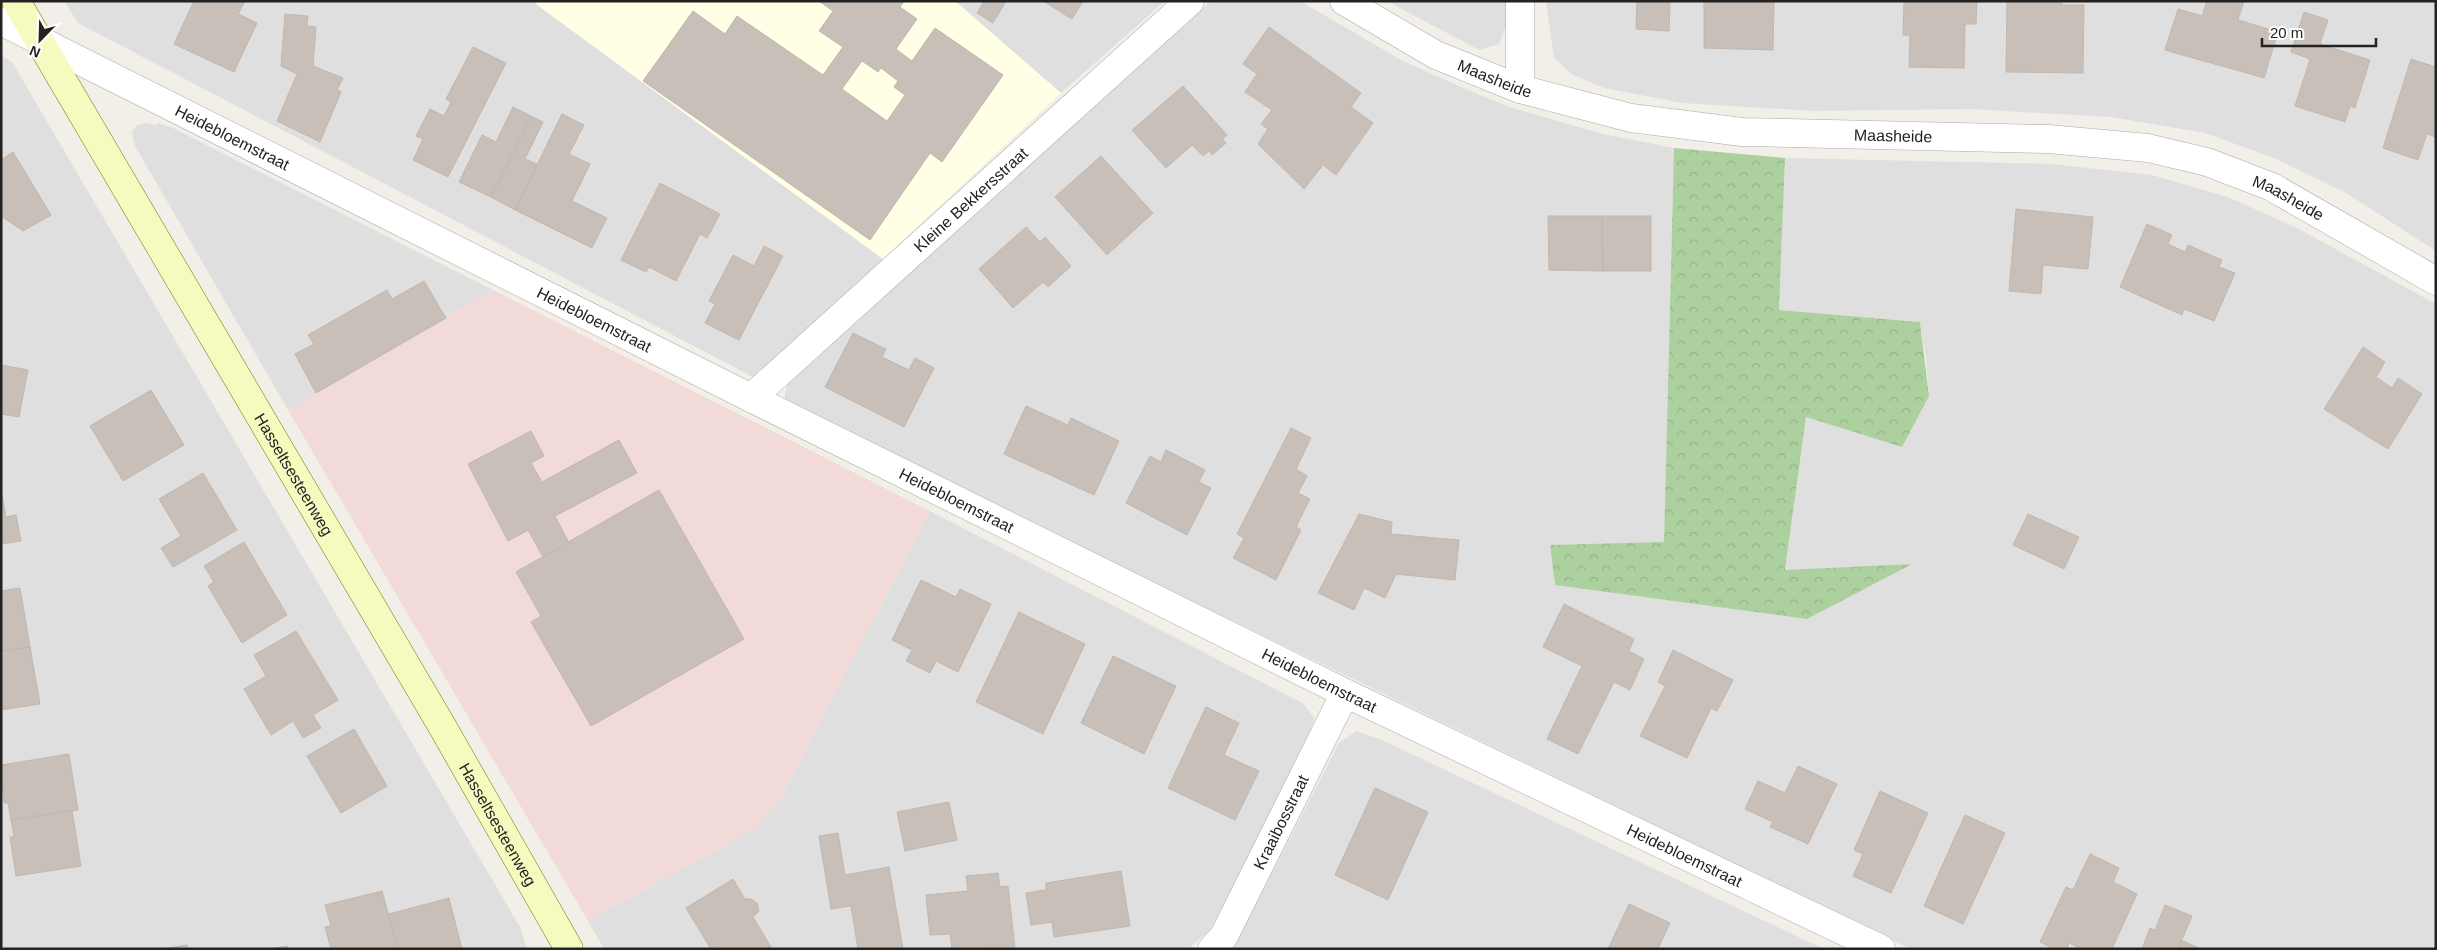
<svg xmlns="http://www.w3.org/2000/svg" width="2437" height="950" font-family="Helvetica,sans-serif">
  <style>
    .residential { fill: #e0dfdf }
    .commercial { fill: #f2dad9 }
    .education { fill: #ffffe5 }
    .forest { fill: url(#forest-crowns) }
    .building { fill: #c7bfb8; stroke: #c4b6ab; fill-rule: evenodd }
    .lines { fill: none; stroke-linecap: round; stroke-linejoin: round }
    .street-casing { stroke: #a9a9a9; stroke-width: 29 }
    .secondary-casing { stroke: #707d05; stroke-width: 29 }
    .street { stroke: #fff; stroke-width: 28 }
    .secondary { stroke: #f7fabf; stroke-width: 28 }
    .labels { text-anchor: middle; stroke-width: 4; stroke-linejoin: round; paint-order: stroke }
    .street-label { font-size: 16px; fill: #222; stroke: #fff }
  </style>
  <defs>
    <pattern id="forest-crowns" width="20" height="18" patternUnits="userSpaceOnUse" patternTransform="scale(1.25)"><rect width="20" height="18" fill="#add19e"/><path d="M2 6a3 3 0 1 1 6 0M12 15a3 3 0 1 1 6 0" fill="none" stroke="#95b388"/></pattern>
  </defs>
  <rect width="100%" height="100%" fill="#f2efe9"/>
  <path class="residential" d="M64 1H537L536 4 883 259 753 377 78 23Z
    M955 1H1165L1061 93Z
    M1211 1H1300L1403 61 1475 93 1513 108 1603 134 1674 148 1664 543 1550 545 1555 585 1911 565 1785 570 1806 417 1902 446 1929 396 1926 359 1920 322 1779 310 1785 158 2052 164 2152 175 2228 197 2299 229 2436 304V949H1911L944 481 784 401 787 385 797 371Z
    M1387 1H1507L1508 21 1499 44 1479 50Z
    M1546 1H2436V251L2346 193 2274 158 2205 133 2111 117 1970 109 1813 111 1682 103 1604 88 1573 75 1554 58Z
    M1 55 12 62 520 927 527 949H1Z
    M144 123 157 125 158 123 173 128 493 290 288 410 135 146 132 132 136 126Z
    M930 511 1304 704 1314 718 1311 736 1210 930 1188 949H604L588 921 756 828 780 799Z
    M1356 731 1382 740 1824 949H1233L1339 743Z"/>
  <path class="commercial" d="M493 290 930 511 780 799 756 828 588 921 288 410Z"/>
  <path class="education" d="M537 1H955L1061 93 883 259 536 4Z"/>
  <path class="forest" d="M1674 148 1785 158 1779 310 1920 322 1929 396 1902 447 1806 417 1785 570 1912 564 1807 619 1555 585 1550 545 1664 542Z"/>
  <path class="building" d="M194 1H245L238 14 257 23 234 72 174 44Z
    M819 1H904L900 7 917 19 896 49 912 61 935 28 1003 75 942 162 930 153 870 240 643 81 693 11 725 34 737 16 823 75 843 47 819 31 833 11ZM862 61 878 72 881 68 898 81 894 87 905 95 887 121 842 89Z
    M984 1H1006L993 23 977 13Z
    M1043 1H1083L1072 19Z
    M1637 1H1670L1669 31 1636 29Z
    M1704 1H1774L1773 50 1704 48Z
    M1904 1H1977L1976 24H1965L1964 68 1909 67 1910 35H1903Z
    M2007 1H2062V5H2084L2083 73 2006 72Z
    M2207 1H2244L2238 20 2278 32 2264 78 2165 50 2178 9 2202 16Z
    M2304 12 2328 20 2320 44 2370 60 2355 108 2350 106 2345 122 2295 106 2310 59 2291 52Z
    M285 14 308 16 307 26 316 27 313 66 343 78 337 90 341 92 320 142 277 121 297 74 281 66Z
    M1269 27 1361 93 1351 107 1373 123 1336 175 1323 165 1304 189 1258 144 1268 129 1261 124 1272 110 1245 92 1257 74 1243 64Z
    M473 47 506 63 448 177 413 160 423 139 416 136 430 109 444 116 451 102 446 99Z
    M2411 59 2436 67V137L2427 134 2418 160 2383 148Z
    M1183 86 1227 135 1222 139 1226 143 1212 155 1209 151 1203 156 1192 145 1166 168 1132 130Z
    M513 107 531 116 491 197 459 182 482 135 496 142Z
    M562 114 584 125 569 154 590 164 572 201 607 218 592 248 515 210Z
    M531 116 543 122 525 159 537 164 515 210 491 197Z
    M13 152 51 215 23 231 1 216V160Z
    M1101 156 1153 213 1107 255 1055 197Z
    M660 183 720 214 707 238 700 234 676 281 649 267 646 272 621 260Z
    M2016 209 2093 217 2088 269 2043 265 2041 294 2009 291Z
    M1548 216H1602L1603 271 1549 270Z
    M1602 216H1651V271H1603Z
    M2147 224 2172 235 2168 244 2185 252 2188 245 2222 260 2219 267 2235 273 2214 321 2184 309 2182 315 2120 287Z
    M1026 227 1040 242 1045 237 1071 266 1048 287 1043 282 1013 308 979 269Z
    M764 246 783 256 739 340 705 323 715 304 709 301 733 255 754 266Z
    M424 281 446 318 316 393 295 354 314 344 308 335 387 290 392 299Z
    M853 333 886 349 882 357 909 370 915 358 934 368 904 427 825 387Z
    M2363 347 2385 362 2376 377 2392 388 2398 378 2422 394 2388 449 2324 409Z
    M1 365 28 370 19 417 1 414Z
    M151 390 184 445 123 481 90 426Z
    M1026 406 1068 425 1071 418 1119 441 1094 495 1004 454Z
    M1291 428 1311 438 1296 469 1307 476 1298 493 1310 499 1296 527 1301 530 1276 580 1233 558 1244 538 1237 534Z
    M531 431 544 456 531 463 542 482 619 440 637 473 555 516 569 543 543 557 528 530 508 541 468 464Z
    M1166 450 1205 470 1199 482 1211 488 1187 535 1126 503 1150 456 1161 462Z
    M203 473 237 530 173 567 161 548 181 536 159 499Z
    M1 488 6 517 16 515 21 541 1 544Z
    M659 490 744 639 591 726 531 622 541 616 516 572Z
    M1359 514 1392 522 1391 534 1459 540 1455 580 1396 574 1385 598 1364 588 1354 610 1318 593Z
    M2028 514 2079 537 2064 569 2013 545Z
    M244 542 287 615 242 643 208 586 214 582 204 566Z
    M921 580 956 597 960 589 991 604 958 672 936 661 930 673 906 661 912 650 892 640Z
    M20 588 30 647 1 651V591Z
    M1564 604 1634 639 1629 651 1644 659 1630 690 1614 682 1578 754 1547 739 1582 666 1543 647Z
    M1019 612 1085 644 1043 734 976 702Z
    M296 631 338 700 313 715 321 728 303 738 293 721 271 735 244 689 266 676 254 655Z
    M30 647 40 704 1 710V651Z
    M1673 650 1733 680 1717 711 1711 708 1687 758 1640 736 1665 686 1658 682Z
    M1113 656 1176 686 1144 754 1081 723Z
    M1206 707 1239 723 1224 755 1259 771 1235 820 1168 788Z
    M354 729 387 786 341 813 307 756Z
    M69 754 78 810 11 820 8 803H4L1 765Z
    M1798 766 1837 784 1808 844 1770 827 1773 822 1745 809 1758 781 1785 793Z
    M1375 788 1428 812 1388 900 1335 875Z
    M1880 791 1928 813 1891 893 1853 876 1863 854 1854 850Z
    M949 802 957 840 905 851 897 812Z
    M72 810 81 866 16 876 10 837H14L11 820Z
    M1965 815 2005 833 1963 924 1924 906Z
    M838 833 845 875 889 867 903 949H858L851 906 831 909 819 836Z
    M2090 854 2119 868 2113 882 2137 894 2112 949H2082L2069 943 2067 949H2054L2040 942 2066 887 2073 890Z
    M1121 871 1130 926 1054 937 1052 922 1031 925 1026 893 1046 890V883Z
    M998 873 1000 887 1008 886 1015 948 952 949 950 934 930 935 926 895 968 891 966 876Z
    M733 879 745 899H751L757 903 759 911 753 917 771 947 768 949H718L716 946 711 949 686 908Z
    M382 891 398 949H331L325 927 331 926 325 905Z
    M449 898 462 949H398L389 914Z
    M1629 904 1670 923 1658 949H1608Z
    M2165 905 2192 916 2178 949H2142L2150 928 2155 930Z
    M2181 940 2201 949H2178Z
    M187 945V949H162Z
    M287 946 288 949H269Z"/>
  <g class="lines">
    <g class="street-casing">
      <g id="street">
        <path id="s1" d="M1344 1 1436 55 1520 89 1631 118 1742 132 2048 139 2148 148 2207 162 2272 187 2436 281"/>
        <path id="s2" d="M1 21 751 398 1345 693 1881 949"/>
        <path d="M1520 89V1"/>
        <path id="s3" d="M751 398 1190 1"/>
        <path id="s4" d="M1212 949 1224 936 1345 693"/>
      </g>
    </g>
    <g class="secondary-casing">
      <g id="secondary">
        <path id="s5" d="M16 1 442 726 569 949"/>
      </g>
    </g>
    <use href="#street" class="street"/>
    <use href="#secondary" class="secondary"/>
  </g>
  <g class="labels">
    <g class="street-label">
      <text dy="6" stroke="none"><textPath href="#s1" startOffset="170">Maasheide</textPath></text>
      <text dy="6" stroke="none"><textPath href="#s1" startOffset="575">Maasheide</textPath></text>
      <text dy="6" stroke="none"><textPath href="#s2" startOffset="259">Heidebloemstraat</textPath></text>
      <text dy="6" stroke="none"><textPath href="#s1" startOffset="980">Maasheide</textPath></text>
      <text dy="6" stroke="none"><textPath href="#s3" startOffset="296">Kleine Bekkersstraat</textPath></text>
      <text dy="6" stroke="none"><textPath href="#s2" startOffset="664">Heidebloemstraat</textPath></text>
      <text dy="6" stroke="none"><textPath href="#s5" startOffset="549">Hasseltsesteenweg</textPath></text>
      <text dy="6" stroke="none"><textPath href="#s2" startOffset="1069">Heidebloemstraat</textPath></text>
      <text dy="6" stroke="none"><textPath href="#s2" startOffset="1474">Heidebloemstraat</textPath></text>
      <text dy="6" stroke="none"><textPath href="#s4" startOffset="145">Kraaibosstraat</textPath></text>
      <text dy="6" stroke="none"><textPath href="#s5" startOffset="954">Hasseltsesteenweg</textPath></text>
      <text dy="6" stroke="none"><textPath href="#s2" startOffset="1879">Heidebloemstraat</textPath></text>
    </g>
  </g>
  <rect width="2437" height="950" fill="none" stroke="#222222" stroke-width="5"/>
  <g transform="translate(40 40) rotate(203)" stroke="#ffffff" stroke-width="4" paint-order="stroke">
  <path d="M0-4L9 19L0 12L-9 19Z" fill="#222222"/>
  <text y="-8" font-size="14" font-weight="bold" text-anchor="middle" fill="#222222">N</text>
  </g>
  <path d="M2262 38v8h114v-8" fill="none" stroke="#222222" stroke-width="2.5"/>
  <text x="2270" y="38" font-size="15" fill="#222222" stroke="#ffffff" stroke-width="4" paint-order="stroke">20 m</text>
</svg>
